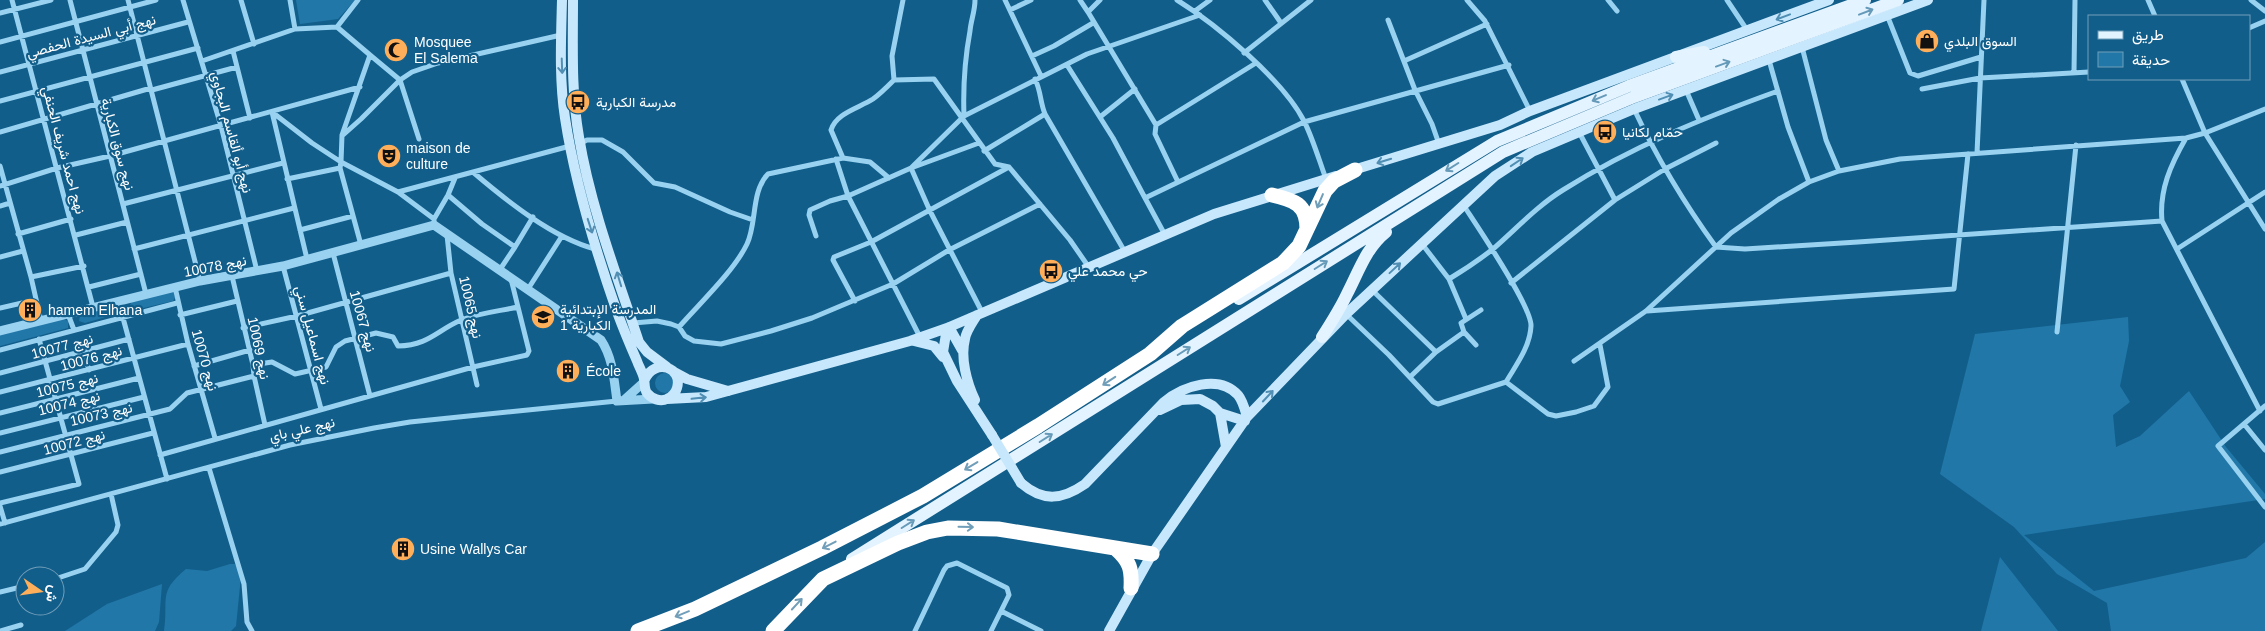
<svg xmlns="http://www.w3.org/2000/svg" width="2265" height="631" font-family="Arial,Vazirmatn,sans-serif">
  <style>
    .green { fill: #2178a8 }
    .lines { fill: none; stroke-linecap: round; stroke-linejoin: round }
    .minor { stroke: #99d2f1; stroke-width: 5 }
    .tertiary { stroke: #99d2f1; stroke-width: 9 }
    .secondary { stroke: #c7e8fc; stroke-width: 10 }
    .primary { stroke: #e3f3ff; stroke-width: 12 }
    .motorway { stroke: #fff; stroke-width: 15 }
    .secondary-bridge { stroke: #c7e8fc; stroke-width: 10 }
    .oneway { stroke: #669ab9 }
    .oneway2 { stroke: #518eb3 }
    .oneway3 { stroke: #719eb9 }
    .labels { text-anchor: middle; stroke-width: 4.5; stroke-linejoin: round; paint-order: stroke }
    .street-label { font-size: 14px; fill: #fff; stroke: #125e8b }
    .poi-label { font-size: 14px; fill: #fff; stroke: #125e8b; text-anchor: start }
  </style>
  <rect width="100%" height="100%" fill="#125e8b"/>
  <path class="green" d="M296 0H355L338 19 300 24Z
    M174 291 175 298 173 301 135 310 130 305 132 301Z
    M120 305 124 307 123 312 85 323 79 321 80 316Z
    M2128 317 2129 341 2120 386 2130 402 2113 415 2116 447 2140 436 2189 391 2226 447 2265 494V499L2024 535 2094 591 2246 558 2265 542V631H2111L2107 603 2057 574 2014 527 1940 474 1975 334Z
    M63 319 68 321V328L0 346V335Z
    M655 383a10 10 0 1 1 20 0a10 10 0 1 1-20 0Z
    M2000 557 2058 631H1981Z
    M230 564H235L241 576 236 626 231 631H164C169 599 157 593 186 569L207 571Z
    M162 584 159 622 155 631H65L107 604Z"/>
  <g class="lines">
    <path class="minor" d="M12 0 93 307
      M70 0 146 294
      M128 0 200 281
      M183 0 221 126 257 271
      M241 0 254 44
      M290 0 295 29
      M1005 0 1041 76
      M1080 0 1088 12
      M1100 0 1088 12 1156 125
      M1177 0C1216 24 1283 80 1304 121 1313 139 1319 160 1326 179
      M1265 0 1281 23
      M1467 0 1485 21 1530 111
      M1608 0 1617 11
      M1727 0 1747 30
      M2148 0 2155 16
      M2251 0 2265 11
      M1010 10 1031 0
      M1195 11 1210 0
      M0 13 51 0
      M1887 15 1910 73 1918 76 1981 57
      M1388 20 1415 90 1432 124 1439 144
      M337 27 358 0
      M2249 28 2265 21
      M0 42 156 0
      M1802 47 1826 140 1839 171
      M233 51 250 118
      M1244 53 1311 0
      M1032 56 1054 46 1093 23
      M1769 60 1788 127 1809 182
      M202 61 295 29 337 27 370 55 342 135 341 162 398 192
      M1404 61 1487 24
      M1067 65 1113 138 1145 198 1304 122 1509 65
      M0 72 188 22
      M2074 72 2075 0
      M1035 79C1041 91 1040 102 1045 114L1125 252
      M2182 79 2205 133 2265 229
      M894 80 892 56 903 0
      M1922 89 1980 78 2089 72
      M152 90 237 67
      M1686 90 1699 120
      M0 101 198 48
      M1634 109C1657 158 1684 203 1716 247L1745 249 1858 242 2162 221
      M272 112 312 143 341 162 340 168 361 245
      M272 112 307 259
      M964 116C963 89 965 58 970 31 971 20 975 11 975 0
      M1100 117 1135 89
      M0 132 151 88
      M1579 132 1615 200
      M343 135 361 119 400 80 370 55
      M2186 138C2171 164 2159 190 2162 221L2260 411
      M419 139 400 80 412 72 438 63 561 35
      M579 144 587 140H602L623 152 654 183 675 187 730 212 753 220
      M984 151 1045 114
      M1977 153 1984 0
      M843 158 831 130C836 113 859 108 873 99 880 94 887 87 894 80L934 79 995 164 1009 167 1070 240 1088 266
      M836 159 848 196 920 337
      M0 166 31 277 41 321
      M474 173C507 201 553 238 595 249
      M287 179 340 168
      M1178 182 1155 134 1156 125 1256 63
      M0 186 57 168 110 156 360 87
      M448 195 482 224 515 247 533 217
      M1145 198 1165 235
      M123 204 283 163
      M0 206 10 203
      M1464 206C1477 226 1532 307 1531 326 1530 347 1516 365 1506 382
      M434 219 448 195 455 178
      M434 225V219L398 192 570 146
      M300 230 353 216
      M18 234 71 219
      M76 235 127 222
      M447 235 451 273 477 385
      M816 236 809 215 810 210 830 201 848 196 911 168 979 143
      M1422 244 1449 279 1466 319
      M134 249 294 208
      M2177 249 2265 192
      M333 253 370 396
      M0 257 23 251
      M283 266 321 409
      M499 271 515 247
      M232 276 253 365 254 376 265 425
      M31 277 84 266
      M1449 279C1464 270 1479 260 1493 249 1516 229 1537 206 1563 190 1631 147 1703 118 1778 91
      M1511 283 1615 200 1665 169 1716 143
      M89 287 141 274
      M175 287 188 344 215 438
      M528 289 562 236
      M1372 290 1436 352
      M855 301 833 260 834 257 871 242 1009 167
      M0 308 35 300
      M1647 311 1954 289 1968 154
      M982 312 930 211 911 168 964 116 1087 54 1200 15
      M68 314 74 330
      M1346 314 1389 355 1433 402 1438 404 1506 382 1548 414 1556 416 1576 412 1594 406 1608 387 1600 345
      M180 315 237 301
      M123 318 167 479
      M633 323 657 321 671 324 679 327 685 336 694 341 721 344 771 331 812 318 893 284 949 250 1040 204
      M679 327C700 303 734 271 747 244 757 223 751 191 768 174L843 158 870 162 889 178
      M243 328 297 316 451 273
      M2057 332 2076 145
      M1476 345 1464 332 1461 323 1481 310
      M0 350 177 303
      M83 352 89 370
      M1574 361 1646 311 1731 233 1779 199 1809 182 1839 171 1900 159 2186 138 2205 133 2265 109
      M253 365 272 362 295 374 326 367 336 347 345 341 376 333 393 337 398 346C429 345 436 331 461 320 479 313 500 311 518 307
      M194 366 250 350
      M0 373 129 339
      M1410 377 1436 352 1464 332
      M0 392 188 344
      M2265 406 2218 446 2265 507
      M0 413 139 378
      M2244 424 2265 450
      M0 433 144 397
      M0 452 170 409 187 393 254 376
      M160 455 473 367 527 355 529 351 511 279
      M209 468 244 584 247 622 252 631
      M0 472 153 433
      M0 503 79 484 39 339
      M0 506 5 523
      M0 524 290 445 374 428 410 422 617 401
      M55 579 85 569 116 532 118 525 111 494
      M0 592 25 586
      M1001 611 1041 631
      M0 631 21 625
      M915 631 944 570 947 566 957 563 1007 588 1009 595 991 631"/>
    <path class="tertiary" d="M0 331 200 281 283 266 434 225 601 340C613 358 614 380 617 401L653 399
      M624 400 644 382"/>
    <path class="secondary" d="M562 0C561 39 559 79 565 118 575 184 595 249 617 312 623 328 630 345 637 361 639 367 643 373 644 379 645 383 644 389 647 393 652 399 660 402 667 399 672 397 676 392 677 388 683 367 655 358 645 379
      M573 0C573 46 571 92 579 137 590 205 617 276 639 342L647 352 667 367
      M1350 171 1500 125 1530 111 1829 0
      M949 327 962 350
      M947 328 943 352 957 381 992 435
      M914 341 934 346 943 357
      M674 372 687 379 728 391
      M667 399 706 397 910 341 947 328 1214 214 1336 176
      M975 400C967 383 960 358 965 339 966 331 973 322 977 315
      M1160 410 1181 400 1200 399 1213 406 1220 413 1245 421
      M1220 413 1226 447
      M1021 483C1043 502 1062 500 1085 484L1164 402C1183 386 1219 374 1238 395 1243 401 1245 410 1247 417
      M1109 631 1152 554 1247 417 1346 314 1495 176 1532 152 1634 109 1928 0"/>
    <path class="primary" d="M1676 57 1704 52
      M1239 299 1497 141 1629 86 1865 0
      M1322 337C1331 323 1340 309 1347 294 1359 271 1366 248 1386 232
      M852 559 1503 152 1634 97 1898 0"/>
    <path class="motorway" d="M1272 195C1294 200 1307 204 1307 229
      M1115 548C1130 561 1132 569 1131 588
      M638 631 695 609 822 548 923 496 1038 426 1150 354 1182 326 1283 263 1299 246 1325 191 1334 181 1355 170
      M773 631 823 579 898 543 927 532 948 528 998 529 1152 554"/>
    <path class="secondary-bridge" d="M992 435 1021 483"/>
  </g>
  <defs><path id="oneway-shaft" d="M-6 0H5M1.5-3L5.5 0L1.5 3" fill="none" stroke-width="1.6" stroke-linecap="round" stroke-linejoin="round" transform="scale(1.25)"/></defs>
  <g class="oneway">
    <use href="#oneway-shaft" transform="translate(1866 12) rotate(-21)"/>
    <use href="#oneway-shaft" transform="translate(1723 64) rotate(-20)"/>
    <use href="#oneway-shaft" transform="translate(1599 98) rotate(157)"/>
    <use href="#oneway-shaft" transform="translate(1452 167) rotate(148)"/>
    <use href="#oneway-shaft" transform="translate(1321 265) rotate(-32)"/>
    <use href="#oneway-shaft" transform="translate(1184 351) rotate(-32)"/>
    <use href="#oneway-shaft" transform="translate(1046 438) rotate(-32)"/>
    <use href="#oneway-shaft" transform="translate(908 524) rotate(-32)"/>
  </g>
  <g class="oneway2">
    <use href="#oneway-shaft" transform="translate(1783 17) rotate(159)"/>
    <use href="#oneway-shaft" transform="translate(562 66) rotate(88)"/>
    <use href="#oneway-shaft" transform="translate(1666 97) rotate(-20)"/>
    <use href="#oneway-shaft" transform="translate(1384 161) rotate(163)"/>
    <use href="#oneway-shaft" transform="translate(1517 162) rotate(-34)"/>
    <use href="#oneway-shaft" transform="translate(590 226) rotate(72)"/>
    <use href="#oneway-shaft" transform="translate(1395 268) rotate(-43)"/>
    <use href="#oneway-shaft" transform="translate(619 279) rotate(-107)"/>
    <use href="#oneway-shaft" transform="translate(1268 396) rotate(-47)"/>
    <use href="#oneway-shaft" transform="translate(699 398) rotate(-6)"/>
  </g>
  <g class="oneway3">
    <use href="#oneway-shaft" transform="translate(1320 201) rotate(113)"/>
    <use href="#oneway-shaft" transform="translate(1109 381) rotate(147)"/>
    <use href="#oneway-shaft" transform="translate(971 466) rotate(149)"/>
    <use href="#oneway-shaft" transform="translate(966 527) rotate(1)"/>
    <use href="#oneway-shaft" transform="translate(829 545) rotate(153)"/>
    <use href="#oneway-shaft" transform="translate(797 604) rotate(-47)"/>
    <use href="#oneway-shaft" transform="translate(682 614) rotate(158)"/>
  </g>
  <defs>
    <g id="shop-disc" transform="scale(1.25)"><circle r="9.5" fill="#ffaf59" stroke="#125e8b"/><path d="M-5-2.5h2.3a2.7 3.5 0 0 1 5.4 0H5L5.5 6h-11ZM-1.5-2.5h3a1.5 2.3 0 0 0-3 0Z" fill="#111"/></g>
    <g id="mosque-disc" transform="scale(1.25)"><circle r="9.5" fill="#ffaf59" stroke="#125e8b"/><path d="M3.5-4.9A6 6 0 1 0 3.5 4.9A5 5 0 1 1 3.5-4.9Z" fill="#111"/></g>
    <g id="bus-disc" transform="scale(1.25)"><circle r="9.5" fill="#ffaf59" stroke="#125e8b"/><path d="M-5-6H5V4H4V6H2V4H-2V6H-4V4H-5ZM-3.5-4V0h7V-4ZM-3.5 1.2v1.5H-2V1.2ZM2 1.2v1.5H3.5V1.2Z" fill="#111"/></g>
    <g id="theatre-disc" transform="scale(1.25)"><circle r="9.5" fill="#ffaf59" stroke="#125e8b"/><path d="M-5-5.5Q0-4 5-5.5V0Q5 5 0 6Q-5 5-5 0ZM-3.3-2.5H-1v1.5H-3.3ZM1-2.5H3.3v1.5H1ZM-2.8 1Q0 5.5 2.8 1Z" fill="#111"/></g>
    <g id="building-disc" transform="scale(1.25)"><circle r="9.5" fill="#ffaf59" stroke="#125e8b"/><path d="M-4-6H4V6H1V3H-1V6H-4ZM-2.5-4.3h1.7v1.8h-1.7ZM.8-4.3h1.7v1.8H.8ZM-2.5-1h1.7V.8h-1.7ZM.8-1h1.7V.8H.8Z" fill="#111"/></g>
    <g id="university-disc" transform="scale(1.25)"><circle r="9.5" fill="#ffaf59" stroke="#125e8b"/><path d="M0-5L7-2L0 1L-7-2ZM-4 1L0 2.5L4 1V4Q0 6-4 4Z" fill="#111"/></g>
  </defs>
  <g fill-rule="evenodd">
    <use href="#shop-disc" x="1927" y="41"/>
    <use href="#mosque-disc" x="396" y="50"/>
    <use href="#bus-disc" x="578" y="102"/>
    <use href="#bus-disc" x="1605" y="132"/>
    <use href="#theatre-disc" x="389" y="156"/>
    <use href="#bus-disc" x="1051" y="271"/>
    <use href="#building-disc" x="30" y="310"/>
    <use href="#university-disc" x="543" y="317"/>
    <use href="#building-disc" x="568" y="371"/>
    <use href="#building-disc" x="403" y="549"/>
  </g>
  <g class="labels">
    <g class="street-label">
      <text transform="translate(91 36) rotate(-15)" y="5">نهج أبي السيدة الحفصي</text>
      <text transform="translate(232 132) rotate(75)" y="5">نهج أبو ألقاسم البجاوي</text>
      <text transform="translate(118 144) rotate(75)" y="5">نهج سوق الكبارية</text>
      <text transform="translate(64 150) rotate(75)" y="5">نهج احمد شريف الحنفي</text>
      <text transform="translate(215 266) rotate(-11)" y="5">نهج 10078</text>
      <text transform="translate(471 307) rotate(77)" y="5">نهج 10065</text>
      <text transform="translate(363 321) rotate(74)" y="5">نهج 10067</text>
      <text transform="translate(313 335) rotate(75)" y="5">نهج اسماعيل سني</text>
      <text transform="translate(62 346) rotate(-15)" y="5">نهج 10077</text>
      <text transform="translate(259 348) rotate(78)" y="5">نهج 10069</text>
      <text transform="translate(91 358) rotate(-15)" y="5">نهج 10076</text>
      <text transform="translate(205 360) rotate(74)" y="5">نهج 10070</text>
      <text transform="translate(67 385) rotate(-14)" y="5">نهج 10075</text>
      <text transform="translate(69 403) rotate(-14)" y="5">نهج 10074</text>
      <text transform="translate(101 414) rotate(-13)" y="5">نهج 10073</text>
      <text transform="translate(302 429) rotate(-13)" y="5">نهج علي باي</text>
      <text transform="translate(74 442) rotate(-15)" y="5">نهج 10072</text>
    </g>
    <g class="poi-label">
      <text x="1944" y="46">السوق البلدي</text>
      <text x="414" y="47">Mosquee<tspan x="414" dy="16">El Salema</tspan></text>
      <text x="596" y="107">مدرسة الكبارية</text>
      <text x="1622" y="137">حمّام لكانيا</text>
      <text x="406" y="153">maison de<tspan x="406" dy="16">culture</tspan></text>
      <text x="1068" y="276">حي محمد علي</text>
      <text x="560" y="314">المدرسة الإبتدائية<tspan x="560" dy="16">الكبارية 1</tspan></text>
      <text x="48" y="315">hamem Elhana</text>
      <text x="586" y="376">École</text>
      <text x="420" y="554">Usine Wallys Car</text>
    </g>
  </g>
  <rect x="2088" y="15" width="162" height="65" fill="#125e8b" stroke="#719eb9"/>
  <rect x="2098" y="31" width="25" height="8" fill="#e3f3ff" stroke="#719eb9"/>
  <text x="2132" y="40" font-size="15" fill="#ffffff">طريق</text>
  <rect x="2098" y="52" width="25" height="15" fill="#2178a8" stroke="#719eb9"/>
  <text x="2132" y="65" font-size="15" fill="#ffffff">حديقة</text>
  <g transform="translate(40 591) rotate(103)"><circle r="24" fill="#125e8b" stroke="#719eb9"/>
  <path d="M0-4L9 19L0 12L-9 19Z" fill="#ffaf59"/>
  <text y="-8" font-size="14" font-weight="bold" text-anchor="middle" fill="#ffffff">ش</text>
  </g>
</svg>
